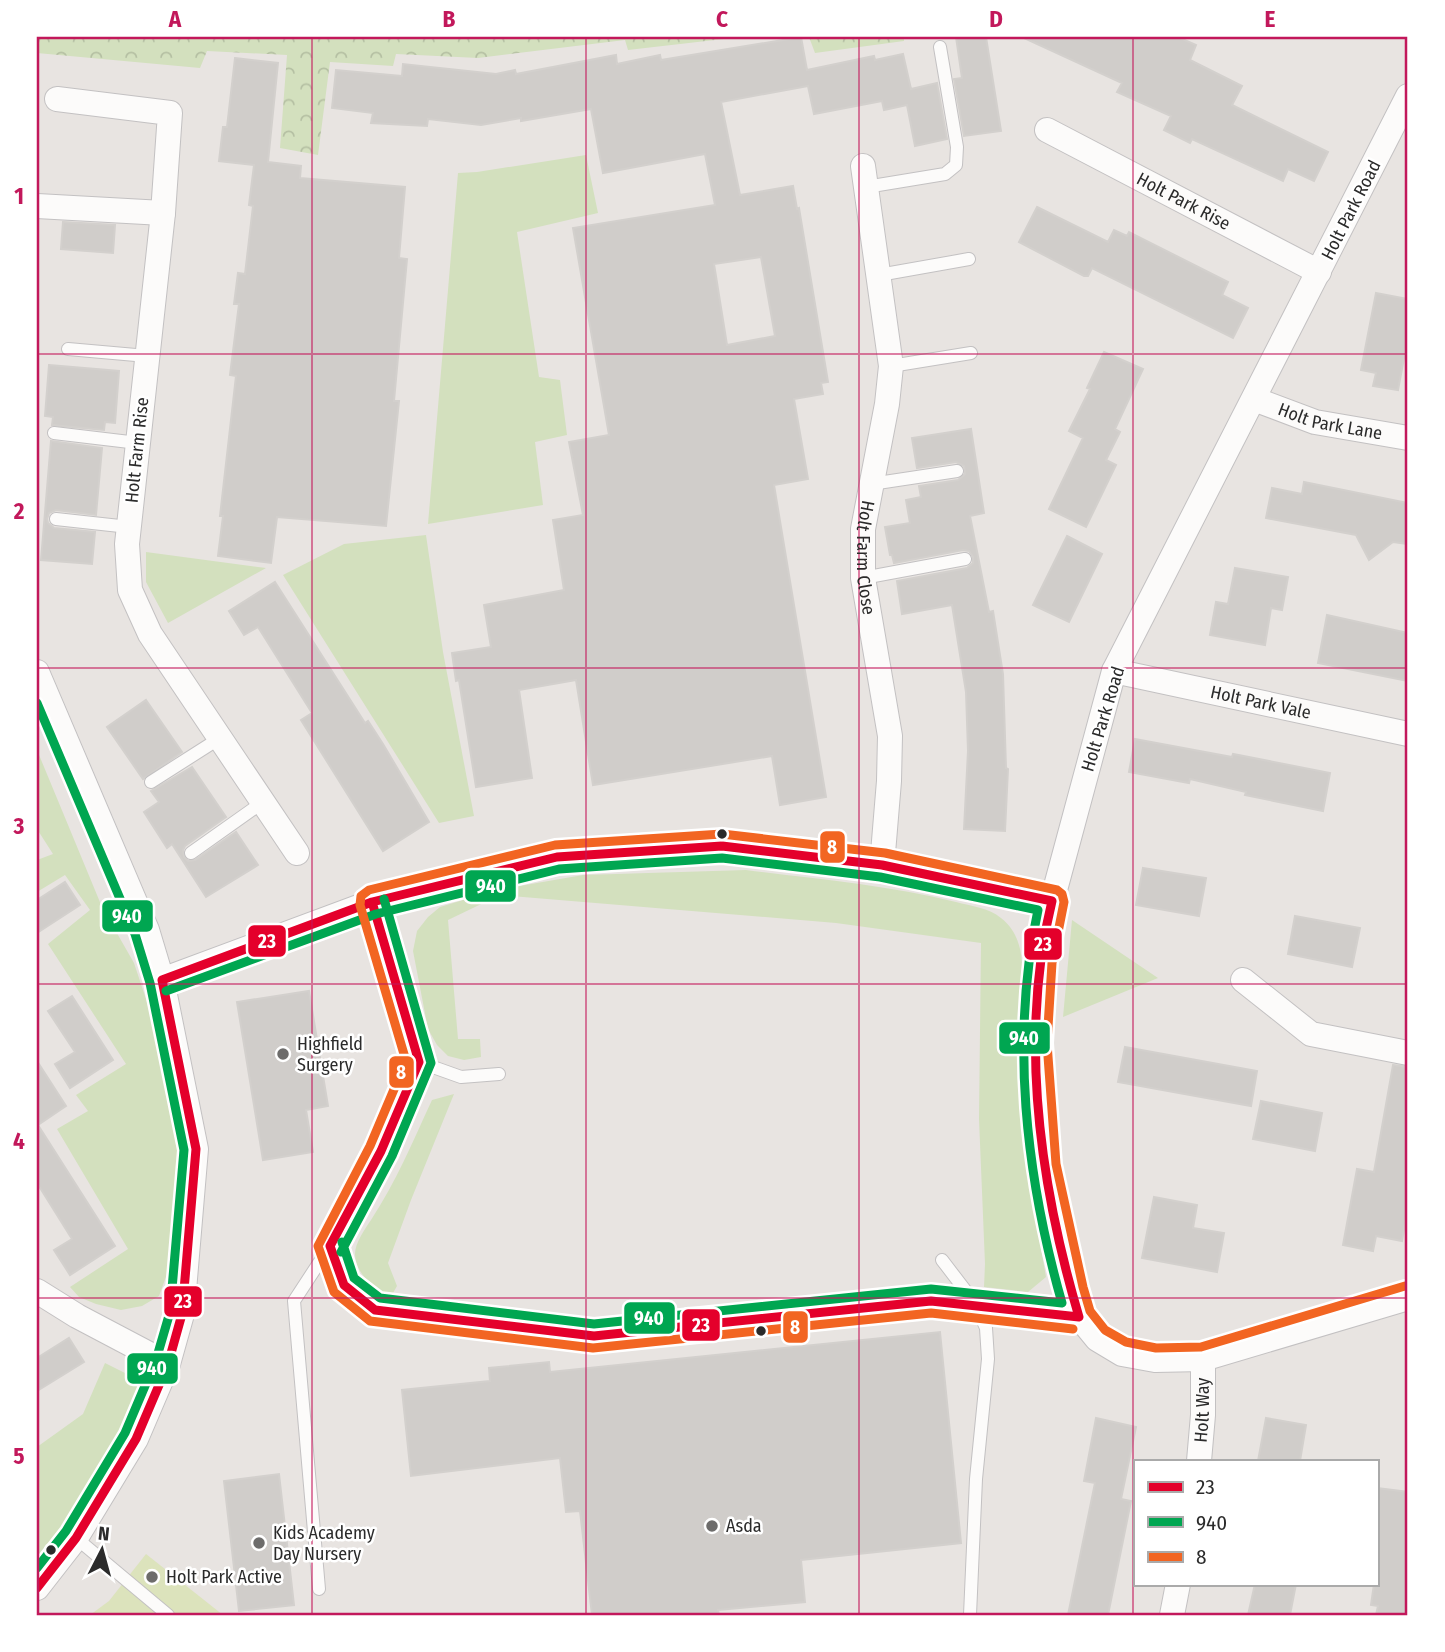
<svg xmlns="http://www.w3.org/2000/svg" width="1445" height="1652" font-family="'Fira Sans Condensed',sans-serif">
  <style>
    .grass { fill: #d3e0be }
    .forest { fill: url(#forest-crowns) }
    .pitch { fill: #dce3bc }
    .building { fill: #d0cdca; stroke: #d3d0cd; stroke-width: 2; fill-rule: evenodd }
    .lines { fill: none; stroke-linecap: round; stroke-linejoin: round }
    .service-casing { stroke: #c3c1c2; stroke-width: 14 }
    .minor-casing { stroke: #c3c1c2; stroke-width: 26 }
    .service { stroke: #fcfbfa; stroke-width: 12 }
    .minor { stroke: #fcfbfa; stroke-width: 24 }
    .bus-1-casing { stroke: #fff; stroke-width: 14 }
    .bus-2-casing { stroke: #fff; stroke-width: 14 }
    .bus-3-casing { stroke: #fff; stroke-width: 14 }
    .bus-1 { stroke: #e4002b; stroke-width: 9 }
    .bus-2 { stroke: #00a651; stroke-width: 9 }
    .bus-3 { stroke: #f26522; stroke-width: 9 }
    .grid { fill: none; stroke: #c2185b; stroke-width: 2; stroke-opacity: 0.55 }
    .bus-dot { fill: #2b2b2b; stroke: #fff; stroke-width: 2.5 }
    .poi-dot { fill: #6d6c6b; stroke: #fff; stroke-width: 2.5 }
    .labels { text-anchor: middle; stroke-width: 5; stroke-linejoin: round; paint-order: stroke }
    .street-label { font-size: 18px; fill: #2b2b2b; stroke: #fff }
    .poi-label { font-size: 18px; fill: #2b2b2b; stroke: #fff; text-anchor: start }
    .line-badge { stroke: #fff; stroke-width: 2.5 }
    .badge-label { font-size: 19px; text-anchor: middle; font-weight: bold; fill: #fff }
    .neatline { fill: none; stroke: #c2185b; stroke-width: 2.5 }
    .grid-label { font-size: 23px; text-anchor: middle; font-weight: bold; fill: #c2185b }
  </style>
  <defs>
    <pattern id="forest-crowns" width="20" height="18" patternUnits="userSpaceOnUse" patternTransform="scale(1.75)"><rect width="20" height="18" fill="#d3e0be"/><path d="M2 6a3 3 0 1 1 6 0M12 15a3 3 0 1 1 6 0" fill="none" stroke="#b5c0a3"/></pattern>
  </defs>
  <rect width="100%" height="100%" fill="#e8e4e1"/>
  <path class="grass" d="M586 155 598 213 517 232 539 377 560 380 567 435 535 442 543 505 428 524 458 173 477 172Z
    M426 535 443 652 474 816 439 823 283 575 344 544Z
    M146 552 266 568 168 623 146 582Z
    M37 750 102 907 134 963 147 1002 167 1087 180 1164 177 1217 167 1274 159 1296 142 1306 121 1310 96 1304 79 1297 70 1287 128 1249 57 1129 88 1111 76 1095 126 1064 48 944 90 910 65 875 37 892V860L53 854 37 829Z
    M746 870C816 879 887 885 956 902 971 906 989 908 1001 918 1038 947 1015 1005 1017 1045 1019 1122 1033 1201 1046 1277L1028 1292 984 1287 985 1264 979 1119 981 943 836 923 500 895 448 920 458 1039H480L481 1057 464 1060 448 1056 437 1045 428 1029 413 951 417 931 428 917 440 907 496 890 583 875Z
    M1072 920 1158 978 1063 1017Z
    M454 1094 411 1200 388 1263 397 1286 389 1300C375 1288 355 1274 355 1254 355 1243 365 1229 371 1220 396 1182 413 1141 432 1100Z
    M105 1363 129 1375 141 1393 108 1460 37 1563V1447L83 1414Z"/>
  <path class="forest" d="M37 37H741L628 50 625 40 478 58 396 54 393 66 330 62 318 155 280 148 287 55 207 51 200 68 37 53Z
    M809 37H904V41L815 53Z"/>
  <path class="pitch" d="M146 1554 223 1615H90L109 1601Z"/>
  <path class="building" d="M801 37 807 70 874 56 875 60 903 54 911 89 937 83 947 139 915 146 907 105 884 110 882 101 814 114 808 86 721 102 740 195 793 186 797 209 799 208 828 382 821 383 823 394 794 399 808 479 774 485 826 797 780 805 772 756 593 785 576 680 519 690 532 778 476 787 459 680 456 681 452 653 491 647 484 605 564 590 553 520 583 515 569 442 609 435 573 228 715 205 705 154 603 173 591 109 521 121V118L481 125 428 119 427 126 371 123 373 113 332 108 336 70 402 76 403 64 496 74 515 70 516 74 616 55 617 64 660 55 661 60ZM761 257 775 336 727 345 714 264Z
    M956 37H986L1001 131 964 136 954 79 962 78Z
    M1022 37H1178L1196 45 1190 60 1242 86 1232 105 1328 152 1314 181 1288 169 1283 181 1192 139 1190 143 1164 130 1171 116 1117 92 1122 83Z
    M235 58 278 63 268 162 301 166 300 178 405 187 399 258 407 259 394 401H399L386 526 277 517 271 563 218 556 223 516H220L236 376 230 375 239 304H234L238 273 245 274 253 206 249 205 254 165 219 161 223 127H227Z
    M1037 207 1108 242 1114 230 1127 236 1129 232 1228 282 1222 295 1248 308 1233 338 1092 268 1088 276H1084L1019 242Z
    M63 222 115 225 113 253 61 249Z
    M1376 293 1408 299V337L1398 390 1373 386 1376 373 1361 370Z
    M1104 352 1143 369 1115 429 1120 432 1106 460 1116 465 1086 527 1049 509 1083 438 1069 431 1090 389 1087 388Z
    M49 365 119 371 115 423 105 422 104 430 52 425 53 417 45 416Z
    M971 429 984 513 970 516 989 612 993 611 1003 674 1006 768 1008 769 1005 831 964 829 968 751 966 692 952 605 902 614 897 581 967 568 973 563V557L969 551 963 550 894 563 892 555H890L885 527 910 523 906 500 921 497 919 486 958 480 965 474 964 466 956 462 917 468 912 438Z
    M51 441 102 448 96 515 56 510 49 513 47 519 48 523 54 528 95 532 92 564 41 560Z
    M1304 482 1408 503V544L1393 542 1369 560 1356 535 1266 518 1272 488 1302 494Z
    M1067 536 1102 554 1069 622 1033 605Z
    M1235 568 1288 577 1282 610 1271 608 1265 645 1210 635 1216 602 1228 604Z
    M275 582 365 723 368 721 383 744 429 822 383 851 301 720 312 713 258 627 244 635 229 611Z
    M1327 615 1408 633V681L1318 663Z
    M146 700 182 752 143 779 107 727Z
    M1135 739 1232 757 1233 754 1330 773 1323 811 1245 795 1246 792 1190 779 1189 783 1129 772Z
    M192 767 226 817 185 846 183 850 184 857 188 861 195 860 236 832 258 865 206 897 172 844 167 848 144 812 159 802 151 791Z
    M1143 868 1206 878 1199 916 1136 905Z
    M65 882 80 905 37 933V900Z
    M1295 916 1360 928 1352 967 1288 954Z
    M309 991 328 1106 306 1110 313 1152 263 1160 237 1002Z
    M72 996 113 1060 70 1088 55 1064 75 1052 48 1011Z
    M1125 1047 1257 1071 1251 1106 1118 1082Z
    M37 1061 66 1106 38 1125 115 1246 70 1275 54 1250 72 1239 37 1183Z
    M1393 1065 1408 1067V1207L1402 1241 1376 1236 1373 1251 1343 1245 1357 1169 1374 1172Z
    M1261 1101 1322 1113 1315 1151 1253 1139Z
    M1154 1197 1197 1205 1193 1228 1224 1233 1217 1272 1142 1258Z
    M940 1332 961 1543 801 1560 805 1602 718 1610 719 1615H592L580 1511 566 1512 560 1458 411 1476 402 1390 490 1381 489 1368 549 1362 550 1372Z
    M69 1338 84 1362 37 1391V1358Z
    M1096 1418 1136 1427 1121 1499 1131 1501 1108 1615H1068L1095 1483 1084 1481Z
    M1266 1418 1306 1425 1300 1461H1258Z
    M279 1474 294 1605 239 1611 224 1481Z
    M1377 1488 1408 1492V1615H1376L1378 1606 1371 1605 1374 1584H1377Z
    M1255 1584H1296L1290 1615H1248Z"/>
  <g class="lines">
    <g class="service-casing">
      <path id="service" d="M866 187 945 174 956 165 957 147 940 47
        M879 275 969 259
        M68 349 147 356
        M891 366 971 353
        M54 433 138 443
        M871 484 957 471
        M56 519 129 527
        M863 578 965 559
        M151 782 220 738
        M191 853 263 802
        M419 1062 461 1077 499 1074
        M330 1246 344 1285 375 1310 594 1336 931 1301 975 1303
        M942 1260 975 1303 986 1328 988 1359 976 1479 970 1615
        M76 1538 168 1615
        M319 1589 294 1301 330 1246"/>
    </g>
    <g class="minor-casing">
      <g id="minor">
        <path d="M1408 96 1114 671 1052 901 1040 961 1035 1043 1044 1166 1071 1290 1079 1317 1097 1339 1122 1354 1155 1360 1203 1359 1408 1298"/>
        <path d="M57 99 170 113 163 213 127 544 130 590 150 634 297 853"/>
        <path id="s1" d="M1047 130 1319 272"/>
        <path id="s2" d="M863 166 891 366 887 404 863 529V578L890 736 889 781 882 865"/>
        <path d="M37 206 163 213"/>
        <path id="s3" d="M1254 399 1315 422 1408 438"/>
        <path id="s4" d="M1114 671 1408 734"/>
        <path d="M37 672 147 930 162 980 196 1149 182 1314 168 1364 136 1439 76 1538 37 1588"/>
        <path d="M162 980 372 902 557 857 722 846 882 865 1052 901"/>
        <path d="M1243 980 1311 1034 1408 1053"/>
        <path d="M330 1246 381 1151 419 1062 372 902"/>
        <path d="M37 1291 77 1316 168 1364"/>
        <path d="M975 1303 1016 1310 1079 1317"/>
        <path id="s5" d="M1199 1461 1203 1415V1359"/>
        <path d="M1172 1615 1178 1584"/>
      </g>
    </g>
    <use href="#service" class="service"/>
    <use href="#minor" class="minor"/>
    <g class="bus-1-casing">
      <path id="bus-1" d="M722 846 882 865 1052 901C1048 920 1043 939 1041 959 1025 1079 1045 1202 1079 1317L931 1301 594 1336 375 1310 344 1285 330 1246 381 1151 419 1062 372 902 557 857Z
        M162 980 372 902
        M37 1588 76 1538 136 1439 168 1364 182 1314 196 1149 162 980"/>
    </g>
    <g class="bus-2-casing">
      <path id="bus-2" d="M37 703 135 934 150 983 184 1150 170 1312 156 1360 125 1433 66 1531 37 1568
        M166 991 376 914 559 869 722 858 880 877 1038 910C1010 1039 1026 1177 1062 1303L931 1289 594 1324 380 1298 354 1278 342 1242
        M341 1252 392 1156 431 1063 384 899"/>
    </g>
    <g class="bus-3-casing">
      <path id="bus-3" d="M1073 1329 931 1313 593 1348 370 1321 334 1292 318 1246 370 1146 406 1061 360 905 361 896 369 890 555 845 722 834 885 853 1057 890 1062 894 1064 902 1052 963 1047 1043 1056 1164 1083 1287 1090 1311 1105 1330 1126 1342 1156 1348 1201 1347 1405 1286"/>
    </g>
    <use href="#bus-1" class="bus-1"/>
    <use href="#bus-2" class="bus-2"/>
    <use href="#bus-3" class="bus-3"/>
  </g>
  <path class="grid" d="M312 37V1615M586 37V1615M859 37V1615M1133 37V1615M37 354H1408M37 668H1408M37 984H1408M37 1298H1408"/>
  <g class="bus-dot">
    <circle cx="722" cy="834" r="6"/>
    <circle cx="761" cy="1331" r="6"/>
    <circle cx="51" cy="1550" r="6"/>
  </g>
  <g class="poi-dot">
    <circle cx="283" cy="1054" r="7"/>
    <circle cx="712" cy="1526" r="7"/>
    <circle cx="259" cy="1543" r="7"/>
    <circle cx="152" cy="1577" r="7"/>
  </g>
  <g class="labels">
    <g class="street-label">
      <text dy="6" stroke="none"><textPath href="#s1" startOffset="154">Holt Park Rise</textPath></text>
      <text transform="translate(1351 210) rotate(-63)" y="6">Holt Park Road</text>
      <text dy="6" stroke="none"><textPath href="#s3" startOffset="80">Holt Park Lane</textPath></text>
      <text transform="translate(137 450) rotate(-84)" y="6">Holt Farm Rise</text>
      <text dy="6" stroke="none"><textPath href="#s2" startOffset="396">Holt Farm Close</textPath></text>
      <text dy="6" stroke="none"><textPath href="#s4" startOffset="150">Holt Park Vale</textPath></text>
      <text transform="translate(1103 719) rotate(-73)" y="6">Holt Park Road</text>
      <text dy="6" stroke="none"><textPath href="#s5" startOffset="51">Holt Way</textPath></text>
    </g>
    <g class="poi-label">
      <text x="297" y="1050">Highfield<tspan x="297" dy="21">Surgery</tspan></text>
      <text x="726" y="1532">Asda</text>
      <text x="273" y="1539">Kids Academy<tspan x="273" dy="21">Day Nursery</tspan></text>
      <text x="166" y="1583">Holt Park Active</text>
    </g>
  </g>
  <g class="line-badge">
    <rect x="819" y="830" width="27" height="34" rx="7" fill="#f26522"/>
    <rect x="464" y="869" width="53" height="34" rx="7" fill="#00a651"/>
    <rect x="101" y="899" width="53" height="34" rx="7" fill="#00a651"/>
    <rect x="247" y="924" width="40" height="34" rx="7" fill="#e4002b"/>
    <rect x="1023" y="927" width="40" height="34" rx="7" fill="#e4002b"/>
    <rect x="998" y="1021" width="53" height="34" rx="7" fill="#00a651"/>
    <rect x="388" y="1055" width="27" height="34" rx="7" fill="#f26522"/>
    <rect x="163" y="1285" width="40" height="33" rx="7" fill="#e4002b"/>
    <rect x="623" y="1301" width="53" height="34" rx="7" fill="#00a651"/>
    <rect x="681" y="1308" width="40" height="34" rx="7" fill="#e4002b"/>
    <rect x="782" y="1310" width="27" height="34" rx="7" fill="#f26522"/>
    <rect x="126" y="1352" width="53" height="33" rx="7" fill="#00a651"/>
  </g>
  <g class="badge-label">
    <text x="832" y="854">8</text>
    <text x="491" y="893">940</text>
    <text x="127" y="923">940</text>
    <text x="267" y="948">23</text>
    <text x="1043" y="951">23</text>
    <text x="1024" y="1045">940</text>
    <text x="401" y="1079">8</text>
    <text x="183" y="1308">23</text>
    <text x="649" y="1325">940</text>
    <text x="701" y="1332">23</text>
    <text x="795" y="1334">8</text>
    <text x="152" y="1375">940</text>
  </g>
  <rect width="1445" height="1652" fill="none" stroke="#ffffff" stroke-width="77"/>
  <rect x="1134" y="1460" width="245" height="126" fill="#ffffff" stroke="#aaaaaa" stroke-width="2"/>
  <rect x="1148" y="1482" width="35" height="10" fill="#e4002b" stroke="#aaaaaa" stroke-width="2"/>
  <text x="1196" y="1494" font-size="21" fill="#2b2b2b">23</text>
  <rect x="1148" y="1517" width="35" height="10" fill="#00a651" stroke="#aaaaaa" stroke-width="2"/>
  <text x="1196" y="1530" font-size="21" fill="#2b2b2b">940</text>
  <rect x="1148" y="1552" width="35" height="10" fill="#f26522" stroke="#aaaaaa" stroke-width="2"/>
  <text x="1196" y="1564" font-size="21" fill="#2b2b2b">8</text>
  <g transform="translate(102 1550) rotate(6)" stroke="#ffffff" stroke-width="5" paint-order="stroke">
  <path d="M0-5L12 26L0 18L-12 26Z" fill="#2b2b2b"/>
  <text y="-10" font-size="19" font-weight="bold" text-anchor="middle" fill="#2b2b2b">N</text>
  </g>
  <rect x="38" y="38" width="1368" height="1576" class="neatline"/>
  <g class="grid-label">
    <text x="175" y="27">A</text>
    <text x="449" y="27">B</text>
    <text x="722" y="27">C</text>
    <text x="996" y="27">D</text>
    <text x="1270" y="27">E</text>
    <text x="19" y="204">1</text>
    <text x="19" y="519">2</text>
    <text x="19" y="834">3</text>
    <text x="19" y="1149">4</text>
    <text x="19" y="1464">5</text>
  </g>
</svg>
